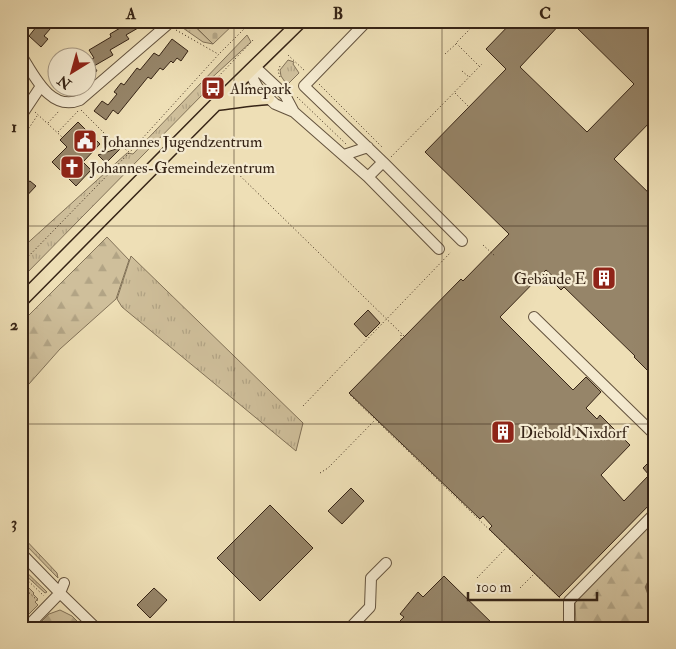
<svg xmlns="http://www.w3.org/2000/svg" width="676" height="649" font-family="'IM FELL Double Pica',serif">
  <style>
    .grass { fill: url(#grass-tufts); stroke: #827258 }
    .forest { fill: url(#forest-firs); stroke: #827258 }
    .cemetery { fill: url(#cemetery-stones); stroke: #827258 }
    .park { fill: #cfbf9b; stroke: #827258 }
    .water { fill: url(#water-ripples); stroke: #7f6e56 }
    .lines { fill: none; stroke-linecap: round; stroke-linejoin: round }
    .stream { stroke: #7f6e56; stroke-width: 2.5 }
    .building { fill: #968569; stroke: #362416 }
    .minor-casing { stroke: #64533e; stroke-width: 12 }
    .major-casing { stroke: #362416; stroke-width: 15 }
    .path { stroke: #362416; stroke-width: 1; stroke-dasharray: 1 2.5; stroke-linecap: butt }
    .minor { stroke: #f4ead0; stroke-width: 10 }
    .major { stroke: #eedfb6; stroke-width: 12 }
    .grid { fill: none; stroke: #362416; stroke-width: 1; stroke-opacity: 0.55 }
    .labels { text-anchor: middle; stroke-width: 4.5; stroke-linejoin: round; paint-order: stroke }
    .poi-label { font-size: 16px; fill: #362416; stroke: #f4ead0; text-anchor: start }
    .neatline { fill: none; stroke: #362416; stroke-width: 2 }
    .grid-label { font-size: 16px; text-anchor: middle; font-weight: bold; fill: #362416 }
  </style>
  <defs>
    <pattern id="grass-tufts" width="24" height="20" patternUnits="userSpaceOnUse" patternTransform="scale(1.25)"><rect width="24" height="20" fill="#cfbf9b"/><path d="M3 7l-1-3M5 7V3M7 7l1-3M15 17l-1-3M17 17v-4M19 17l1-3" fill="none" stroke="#b2a485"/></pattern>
    <pattern id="forest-firs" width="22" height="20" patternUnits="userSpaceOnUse" patternTransform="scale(1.25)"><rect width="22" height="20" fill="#cfbf9b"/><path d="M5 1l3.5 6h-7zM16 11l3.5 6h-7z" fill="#b2a485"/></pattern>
    <pattern id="cemetery-stones" width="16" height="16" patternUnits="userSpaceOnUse" patternTransform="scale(1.25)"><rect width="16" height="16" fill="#cfbf9b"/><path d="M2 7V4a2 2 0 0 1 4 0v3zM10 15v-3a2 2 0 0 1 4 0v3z" fill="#b2a485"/></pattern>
    <pattern id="water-ripples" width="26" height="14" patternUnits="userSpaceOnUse" patternTransform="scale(1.25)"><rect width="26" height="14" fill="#af9f80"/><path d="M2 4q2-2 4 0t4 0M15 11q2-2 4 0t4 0" fill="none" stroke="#8f8168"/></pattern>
  </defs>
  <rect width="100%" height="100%" fill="#eedfb6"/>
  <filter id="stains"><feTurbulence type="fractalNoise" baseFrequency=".004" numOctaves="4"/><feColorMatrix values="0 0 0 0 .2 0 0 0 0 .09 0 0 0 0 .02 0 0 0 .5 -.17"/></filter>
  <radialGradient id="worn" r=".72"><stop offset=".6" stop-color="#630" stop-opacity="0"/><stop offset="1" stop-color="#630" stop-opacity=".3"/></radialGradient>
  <path class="grass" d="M173 21H189L213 44 203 42Z
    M247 35 251 42 206 83V91L21 279V249L127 153 133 154Z
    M288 60 294 62 293 64 299 73 287 85 281 76 280 70Z
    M131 256 303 423 296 451 122 307 117 299Z
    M21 535 57 573 58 578 21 540Z
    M21 567 47 592 45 593 21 571Z"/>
  <path class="forest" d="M107 237 129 260 116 299 60 349 21 393V323Z
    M655 520V601L645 628H576L575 600Z
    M60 610 72 616 84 628H35L49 614Z"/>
  <path class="cemetery" d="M190 21H237L213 44Z"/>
  <path class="park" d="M21 580 34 593 33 594 38 599 35 602 38 605 21 622Z"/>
  <path class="water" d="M655 601V628H645Z"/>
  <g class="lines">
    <path class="stream" d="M655 569 646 587 655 611"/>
  </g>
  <path class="building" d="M41 21H57L44 36 48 39 41 47 29 36Z
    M132 21H150L126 35 129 39 110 50 113 55 94 66 97 71 88 76V55L90 60 94 58 89 50 111 37 110 34Z
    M513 21H563L520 67 587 132 634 84 570 21H655V117L614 159 655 199V378L634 357 635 356 564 287 561 290 554 283 557 280 546 270 500 317 573 390 586 377 601 392 586 408 597 419 600 415 630 445 601 475 624 501 649 475 643 468 655 456V499L559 597 489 529 492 526 483 516 480 519 349 393 461 279 463 281 509 234 425 152 506 69 486 49Z
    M172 39 188 51 181 61 177 58 173 63 171 61 163 70 160 68 151 79 148 77 118 114 113 110 106 120 94 111 102 101 108 105 117 94 114 92 121 83 124 85 137 68 140 70 154 53 159 56Z
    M78 122 100 144 83 162 91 170 76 186 52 162 67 147 60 140Z
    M122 147 106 163 98 155Z
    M21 175 28 182 30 181 36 186 21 202Z
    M368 310 380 323 366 337 354 324Z
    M351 488 364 501 342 524 328 511Z
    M270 505 313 548 260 601 217 558Z
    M444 576 450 582 497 628H393L404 617 400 614 418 592 423 597Z
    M154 588 167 600 150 618 137 605Z"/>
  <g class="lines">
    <g class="minor-casing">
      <path id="minor" d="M21 55C34 75 50 112 80 100L167 25
        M255 67 253 79 258 88 275 104 294 112 368 177 383 162 304 86 367 21
        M255 67 285 95 294 112
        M21 116 41 86
        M344 155 368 147
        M383 162 462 241
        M368 177 439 249
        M534 317 655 435
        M21 553 60 593 26 628
        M64 583 60 593 96 628
        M350 628 370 607 371 578 386 563
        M569 628V601L572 598 655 513"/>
    </g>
    <g class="major-casing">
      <path id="major" d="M216 104C234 102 251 99 268 98
        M21 301 216 104 301 21"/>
    </g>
    <path class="path" d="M478 21 456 43 479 66
      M176 30 218 54
      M445 54 456 44
      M288 55 305 71
      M462 71 469 77
      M280 77 278 71 280 66
      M216 79 254 39
      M319 84 382 147
      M21 86 25 79
      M455 93 469 107
      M297 97 346 144
      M81 110 104 133 129 152
      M35 112 62 137
      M48 123 59 111
      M58 132 79 110
      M21 140 37 116
      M391 157 482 64
      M228 164 404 336
      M483 245 495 256
      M21 264 130 152 219 54 252 21
      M401 335V340
      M350 393 349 394 560 598
      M303 406 451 252
      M320 473 328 468 375 420
      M21 574 44 596
      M477 578 506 548
      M520 588 535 573
      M21 590 24 588 38 601
      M42 628C57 622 63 619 77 628
      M518 628 523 622"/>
    <use href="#minor" class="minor"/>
    <use href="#major" class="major"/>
  </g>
  <path class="grid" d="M234 21V628M442 21V628M21 226H655M21 424H655"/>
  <defs>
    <g id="bus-square" transform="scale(1.25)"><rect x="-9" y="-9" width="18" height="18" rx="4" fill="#8f2418" stroke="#f4ead0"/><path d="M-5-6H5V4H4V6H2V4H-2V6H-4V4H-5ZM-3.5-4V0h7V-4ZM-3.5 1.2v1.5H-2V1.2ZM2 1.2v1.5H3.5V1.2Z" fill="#fff"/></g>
    <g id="civic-square" transform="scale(1.25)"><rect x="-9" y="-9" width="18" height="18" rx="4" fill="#8f2418" stroke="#f4ead0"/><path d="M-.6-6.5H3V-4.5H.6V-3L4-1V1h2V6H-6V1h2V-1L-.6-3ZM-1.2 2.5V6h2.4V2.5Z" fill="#fff"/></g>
    <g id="church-square" transform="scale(1.25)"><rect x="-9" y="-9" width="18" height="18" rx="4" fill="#8f2418" stroke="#f4ead0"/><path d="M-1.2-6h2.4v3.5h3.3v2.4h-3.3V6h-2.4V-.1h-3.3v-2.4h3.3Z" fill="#fff"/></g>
    <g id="building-square" transform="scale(1.25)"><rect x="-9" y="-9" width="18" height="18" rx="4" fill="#8f2418" stroke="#f4ead0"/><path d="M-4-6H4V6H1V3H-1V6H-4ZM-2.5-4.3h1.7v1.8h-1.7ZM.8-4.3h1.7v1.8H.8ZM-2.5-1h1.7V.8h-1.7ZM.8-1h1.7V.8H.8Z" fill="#fff"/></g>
  </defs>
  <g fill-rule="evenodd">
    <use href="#bus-square" x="213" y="88"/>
    <use href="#civic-square" x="85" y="141"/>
    <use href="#church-square" x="72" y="167"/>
    <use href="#building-square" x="604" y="278"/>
    <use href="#building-square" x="503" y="432"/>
  </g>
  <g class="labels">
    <g class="poi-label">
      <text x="230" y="94">Almepark</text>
      <text x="102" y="147">Johannes Jugendzentrum</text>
      <text x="90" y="173">Johannes-Gemeindezentrum</text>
      <text x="586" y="284" text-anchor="end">Gebäude E</text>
      <text x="520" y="438">Diebold Nixdorf</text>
    </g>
  </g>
  <rect width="676" height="649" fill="none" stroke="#eedfb6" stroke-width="55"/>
  <g transform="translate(72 72) rotate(217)"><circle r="24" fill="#f4ead0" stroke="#a89b86"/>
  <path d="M0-4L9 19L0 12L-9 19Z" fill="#8f2418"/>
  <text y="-8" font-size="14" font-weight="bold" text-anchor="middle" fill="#362416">N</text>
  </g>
  <path d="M468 592v8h129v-8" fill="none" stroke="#362416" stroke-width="2.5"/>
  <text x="476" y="592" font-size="15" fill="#362416" stroke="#f4ead0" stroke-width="4" paint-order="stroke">100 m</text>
  <rect x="28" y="28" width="620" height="594" class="neatline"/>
  <g class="grid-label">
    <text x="131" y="19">A</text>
    <text x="338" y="19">B</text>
    <text x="545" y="19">C</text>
    <text x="14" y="132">1</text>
    <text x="14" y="330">2</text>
    <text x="14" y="528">3</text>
  </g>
  <rect width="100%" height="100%" filter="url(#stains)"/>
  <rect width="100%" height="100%" fill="url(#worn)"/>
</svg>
